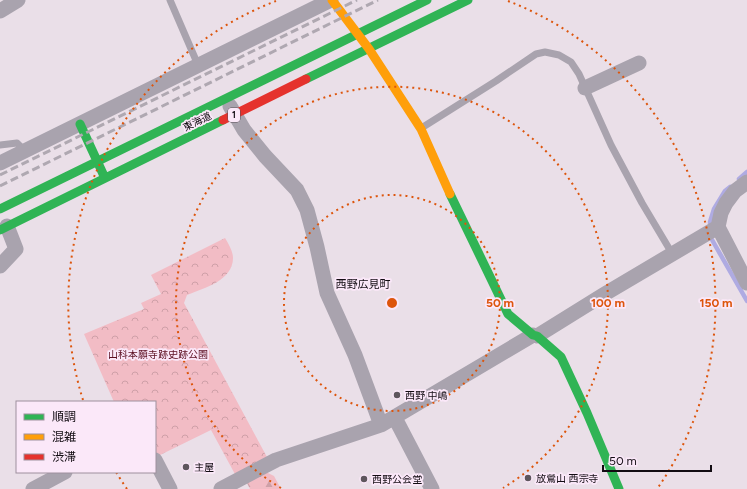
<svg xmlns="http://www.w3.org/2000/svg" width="747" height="489" font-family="Figtree,'Noto Sans JP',sans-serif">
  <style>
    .forest { fill: url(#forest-firs) }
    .park { fill: url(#park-crowns) }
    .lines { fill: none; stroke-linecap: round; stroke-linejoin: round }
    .stream { stroke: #afabe2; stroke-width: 4.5 }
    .lane { stroke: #a9a3ae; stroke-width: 7 }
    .street { stroke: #a9a3ae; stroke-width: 15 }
    .fast { stroke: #30b455; stroke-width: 9 }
    .slow { stroke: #ff9f0a; stroke-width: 9 }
    .jam { stroke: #e5322d; stroke-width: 9 }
    .rail { stroke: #afa8b1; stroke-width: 3; stroke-dasharray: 8 4; stroke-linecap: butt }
    .ring { fill: none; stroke: #dd550c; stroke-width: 2; stroke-dasharray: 2 4 }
    .poi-dot { fill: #5e565d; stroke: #fbe8f9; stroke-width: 1.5 }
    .labels { text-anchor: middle; stroke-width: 3.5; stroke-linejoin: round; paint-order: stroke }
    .shield { fill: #fbe8f9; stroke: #584e57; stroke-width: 1 }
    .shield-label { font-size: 9px; font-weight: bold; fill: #120c12 }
    .street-label { font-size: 10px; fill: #120c12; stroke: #fbe8f9 }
    .park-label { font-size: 10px; fill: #5b0d20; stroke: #fbe8f9 }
    .poi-label { font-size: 10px; fill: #120c12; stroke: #fbe8f9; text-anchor: start }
    .neighbourhood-label { font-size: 11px; fill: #120c12; stroke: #fbe8f9 }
    .centre { fill: #dd550c; stroke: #fbe8f9; stroke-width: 2 }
    .ring-label { font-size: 12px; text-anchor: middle; font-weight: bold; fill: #dd550c; stroke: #fbe8f9; stroke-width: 3.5; stroke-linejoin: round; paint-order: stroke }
  </style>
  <defs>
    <pattern id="forest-firs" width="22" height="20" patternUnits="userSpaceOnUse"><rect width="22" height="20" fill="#f2bcc5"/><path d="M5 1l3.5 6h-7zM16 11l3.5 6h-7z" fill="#cea0a8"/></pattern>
    <pattern id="park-crowns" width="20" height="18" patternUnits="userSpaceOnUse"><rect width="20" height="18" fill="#f2bcc5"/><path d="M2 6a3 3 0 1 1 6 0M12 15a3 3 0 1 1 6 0" fill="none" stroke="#cea0a8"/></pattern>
  </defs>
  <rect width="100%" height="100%" fill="#eadfe8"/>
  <path class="forest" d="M266 472 274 476 281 489H250L246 481Z"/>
  <path class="park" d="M225 238C228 243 233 251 233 258 233 280 205 288 187 295L184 303 268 459 236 476 211 430 158 456 155 451V402H114L84 334 144 309 141 303 161 294 151 275Z"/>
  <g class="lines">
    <path class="stream" d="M739 179 747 172
      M730 187 725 191 714 209 710 222 711 238 747 301"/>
    <path class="lane" d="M170 0 198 65
      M423 127 496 81 536 54 545 52 559 55 571 62 579 74 611 145 642 203 673 255
      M0 145 17 143 25 151"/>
    <path class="street" d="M0 11 18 0
      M585 88 639 63
      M230 106 244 130 265 156 297 190 307 210 317 247 327 293 355 355 381 425
      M0 163 331 0
      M747 182 735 191 726 203 721 213 718 227 747 283
      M0 266 16 249 7 226
      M537 336 603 295 718 227
      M395 418 432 489
      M155 460 170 489
      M33 489 65 472
      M221 489 276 460 381 425 533 335"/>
    <path class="fast" d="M306 79 468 0
      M80 124 104 176
      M450 194 508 314 533 335 537 336 561 357 587 413 619 489
      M0 209 427 0
      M0 230 223 120"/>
    <path class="slow" d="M332 0 369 49 421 129 450 194"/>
    <path class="jam" d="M223 120 306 79"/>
    <path class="rail" d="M0 175 357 0
      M0 186 378 0"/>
  </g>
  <g class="ring">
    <circle cx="392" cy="303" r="108"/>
    <path d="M281 488A216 216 0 1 1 503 488"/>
    <path d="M127 489A324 324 0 0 1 116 472M83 400A324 324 0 0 1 276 1M508 1A324 324 0 0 1 657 489"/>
  </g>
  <g class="poi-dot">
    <circle cx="397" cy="395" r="4"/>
    <circle cx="186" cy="467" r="4"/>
    <circle cx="528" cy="478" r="4"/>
    <circle cx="364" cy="479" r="4"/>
  </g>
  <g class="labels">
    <rect class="shield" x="228" y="108" width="12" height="14" rx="3"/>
    <g class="shield-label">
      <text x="234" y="118">1</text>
    </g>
    <g class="street-label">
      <text transform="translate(197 121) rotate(-26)" y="4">東海道</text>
    </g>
    <g class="park-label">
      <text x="158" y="358">山科本願寺跡史跡公園</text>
    </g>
    <g class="poi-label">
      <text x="405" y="399">西野 中嶋</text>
      <text x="194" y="471">主屋</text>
      <text x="536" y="482">放鶯山 西宗寺</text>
      <text x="372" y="483">西野公会堂</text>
    </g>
    <g class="neighbourhood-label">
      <text x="363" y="288">西野広見町</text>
    </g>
  </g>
  <circle cx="392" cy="303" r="6" class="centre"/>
  <g class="ring-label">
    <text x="500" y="307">50 m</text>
    <text x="608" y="307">100 m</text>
    <text x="716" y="307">150 m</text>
  </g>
  <rect x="16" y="401" width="140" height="72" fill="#fbe8f9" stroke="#9e909d"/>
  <rect x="24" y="414" width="20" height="6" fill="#30b455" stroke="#9e909d"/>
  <text x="52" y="421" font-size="12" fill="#120c12">順調</text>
  <rect x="24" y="434" width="20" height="6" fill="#ff9f0a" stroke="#9e909d"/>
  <text x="52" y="441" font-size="12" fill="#120c12">混雑</text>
  <rect x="24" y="454" width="20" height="6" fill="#e5322d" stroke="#9e909d"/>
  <text x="52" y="461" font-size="12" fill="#120c12">渋滞</text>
  <path d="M603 465v6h108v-6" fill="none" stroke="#120c12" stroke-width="2"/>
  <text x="609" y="465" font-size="12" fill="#120c12" stroke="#fbe8f9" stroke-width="3" paint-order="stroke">50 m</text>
</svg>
